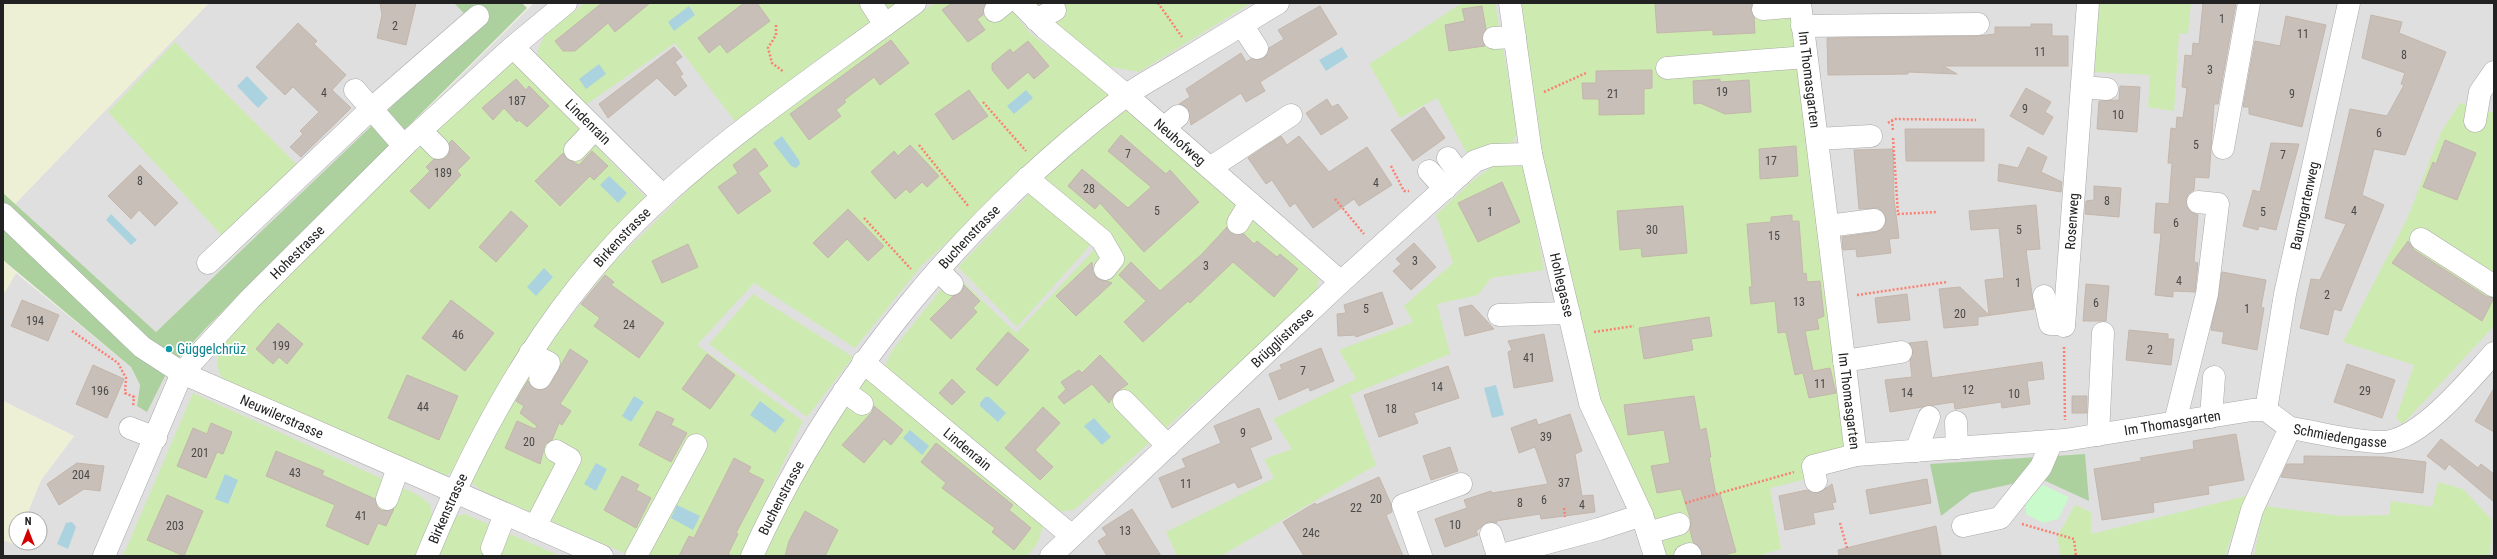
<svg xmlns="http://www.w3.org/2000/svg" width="2497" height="559" font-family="'Roboto Condensed',sans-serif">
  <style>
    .residential { fill: #e0dfdf }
    .farmland { fill: #eef0d5 }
    .grass { fill: #cdebb0 }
    .forest { fill: #add19e }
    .park { fill: #c8facc }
    .water { fill: #aad3df }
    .building { fill: #c7bfb8; stroke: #c4b6ab }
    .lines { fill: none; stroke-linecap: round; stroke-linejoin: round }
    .minor-casing { stroke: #a9a9a9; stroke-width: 23 }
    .path { stroke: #fa8072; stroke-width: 2.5; stroke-dasharray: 2 2; stroke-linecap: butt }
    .minor { stroke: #fff; stroke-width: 22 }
    .culture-dot { fill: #0f9aa8; stroke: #fff; stroke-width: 1.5 }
    .labels { text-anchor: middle; stroke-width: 3.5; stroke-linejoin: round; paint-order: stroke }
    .number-label { font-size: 12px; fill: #4b4948 }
    .street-label { font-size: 14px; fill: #222; stroke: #fff }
    .culture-label { font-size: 14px; fill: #0d838f; stroke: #fff; text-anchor: start }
  </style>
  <rect width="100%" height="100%" fill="#f2efe9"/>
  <path class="residential" d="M209 3H454L477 26 156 332 14 205Z
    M534 3H2494V556H3V540L14 544 16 540V543H40V519H25L41 480 74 436 3 401V295L16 273 131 367 140 385 137 406 206 328Z"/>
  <path class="farmland" d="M3 3H209L14 205 3 193Z
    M3 260 16 273 3 295Z
    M3 401 74 436 41 480 25 519H16L14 544 3 540Z"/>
  <path class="grass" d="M585 3H896L814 62 737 124 675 43 581 108 544 69 537 52 545 34Z
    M935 3H1006L1031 34 1111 93 922 265 855 348 754 283 697 345 803 421 740 556H631L482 491 472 483V471L496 423 556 336 610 266 697 181 857 53Z
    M1031 3H1251L1139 72 1101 65Z
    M1462 3H1495L1518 132 1511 146 1470 159 1437 98 1400 118 1369 64Z
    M1519 3H1790L1848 469 1770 488 1781 549 1757 556H1663L1596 401 1540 155Z
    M2098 3H2191L2188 34 2179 33 2174 111 2148 107 2150 75 2093 72Z
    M175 42 302 170 225 239 108 112Z
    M512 59 647 199 553 301 497 390 456 469 447 475 436 474 223 382 217 366 219 348 268 292Z
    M2460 103 2494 113V326L2403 424 2396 418 2414 365 2343 342 2407 219 2441 132Z
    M1125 108 1319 279 1316 294 1074 510 1055 512 884 369 891 352 954 273 1016 333 1107 236 1037 178Z
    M1497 163 1525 165 1544 270 1491 278 1478 295 1437 304 1450 354 1350 395 1376 465 1221 556H1177L1166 532 1274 478 1264 459 1292 449 1273 419 1356 379 1339 350 1413 322 1404 306 1453 263 1436 215 1471 182Z
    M1031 192 1093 242 1017 327 958 267Z
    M753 294 853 357 807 417 709 344Z
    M864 371 1044 524 1037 544 1027 556H760L802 470Z
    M193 393 418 495 430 504 432 519 417 556H123Z
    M2438 482 2463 489 2492 520 2490 556H2254L2264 506 2341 516 2389 515 2391 501 2432 507Z
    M2246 496 2225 556H2061L2057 537 2075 505 2091 512V534Z
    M465 514 560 556H437L454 517Z"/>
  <path class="forest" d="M454 3H522L527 8 206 328 168 370 147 412 137 406 140 385 131 367 3 260V193L156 332 476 26Z
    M2085 454 2089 501 2039 478 1971 493 1941 516 1930 464Z"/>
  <path class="park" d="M2043 485 2069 497 2058 519 2043 523 2026 514V500Z"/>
  <path class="water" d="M689 6 695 15 674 31 668 22Z
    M1342 47 1348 57 1326 71 1319 60Z
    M599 64 606 74 586 89 579 79Z
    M247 76 268 98 258 108 237 86Z
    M1026 90 1033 98 1014 114 1007 106Z
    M782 136 799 160 800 164 796 168 791 166 773 143Z
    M609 176 627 193 618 203 600 185Z
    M111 214 137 240 131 245 106 220Z
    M544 268 553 277 536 296 527 287Z
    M1496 385 1504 415 1492 418 1484 388Z
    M634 396 644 402 631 422 622 416Z
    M985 397H989L1006 413 998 422 980 406V403Z
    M760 401 785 420 775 433 750 415Z
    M1094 418 1111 437 1102 445 1084 426Z
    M910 430 929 446 922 455 903 438Z
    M596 463 607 469 596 491 584 484Z
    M225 474 238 480 228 504 215 499Z
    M677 505 700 516 693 530 671 518Z
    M72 522 76 527 68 549 57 544 66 523Z"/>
  <path class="building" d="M380 3H416L406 45 377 38 382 15Z
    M602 3H650L615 32 608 23 575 51H563L555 41Z
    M744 3H757L770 21 727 53 720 44 709 53 698 38Z
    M952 3H986L983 15 977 19 985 30 968 42 942 10Z
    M1655 3H1752L1751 10 1754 17 1755 33 1713 35V30L1657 33Z
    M2203 3H2236L2218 104H2214L2209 178 2195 177 2194 190 2188 194 2186 200 2190 212 2198 215 2194 262 2198 263 2195 292 2173 291V297L2155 295 2161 233H2154L2156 203 2169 204 2172 163H2168L2171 128 2176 129 2177 117 2183 118 2187 88 2182 87 2185 55 2192 56 2193 43 2199 44Z
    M1320 6 1337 34 1260 82 1265 91 1246 102 1241 93 1191 125 1188 108 1179 104 1190 97 1186 89 1241 53 1246 62 1251 59H1263L1269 48 1284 39 1278 30Z
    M1482 6 1486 29 1482 39 1485 46 1449 51 1445 25 1465 21 1462 9Z
    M2371 15 2402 22 2399 33 2446 52 2405 155 2374 149 2362 195 2384 205 2341 311 2334 309 2328 335 2300 328 2311 279 2320 280 2346 224 2325 218 2350 109 2387 116 2404 85 2401 84 2405 73 2362 58Z
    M2286 16 2326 25 2302 127 2249 114V107H2243L2255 41 2280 46Z
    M298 23 317 41 314 44 346 75 332 90 351 108 301 157 290 147 303 134 300 131 319 112 293 87 285 95 256 67Z
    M2031 24H2052V36H2068V66H1943L1957 74 1908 72V74L1828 75 1827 38 1978 36 1995 34V27H2031Z
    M891 40 909 63 880 85 874 77 844 100 846 102 836 110 841 116 809 140 790 114Z
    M1028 41 1049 66 1034 79 1028 72 1008 89 992 70V64L1010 49 1013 53Z
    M674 47 682 57 675 62 683 74 680 76 687 86 675 96 657 78 608 118 599 104Z
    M1652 70V88L1644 89V114L1599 115V99H1583L1582 83H1596V71Z
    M516 79 526 90 529 86 549 106 527 127 519 120 517 122 504 108 493 120 482 108Z
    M1720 79V82L1749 80 1751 112 1725 114 1700 103 1694 104 1693 81Z
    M2120 86 2140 87 2137 132 2097 129 2099 101 2119 100Z
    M2026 88 2051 102 2045 112 2053 117 2043 135 2010 116Z
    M969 90 988 116 953 140 935 114Z
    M1327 99 1332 107 1338 104 1348 118 1321 135 1306 113Z
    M1424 107 1445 138 1413 161 1391 130Z
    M1905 129H1984V161H1906Z
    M1121 135 1166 174 1170 170 1199 202 1144 252 1100 203 1095 209 1068 186 1082 169 1128 208 1151 187 1108 151Z
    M1281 136 1287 145 1299 136 1329 172 1367 147 1392 185 1359 206 1354 199 1313 228 1295 203 1290 207 1272 180 1266 184 1248 158Z
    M452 140 470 158 457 171 461 175 429 209 410 191 430 171 426 167 434 159 441 160 447 157 450 151 449 143Z
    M2445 140 2476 153 2457 200 2423 187 2433 162 2436 164Z
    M2271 143 2299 144 2276 230 2259 226 2258 230 2243 226 2253 190 2260 192Z
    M910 145 939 176 927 187 922 182 910 193 906 189 895 199 871 172 894 151 898 156Z
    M1796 146 1798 176 1760 179 1759 149Z
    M2028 147 2047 157 2041 172 2062 182 2061 192 1998 181 1999 164 2018 168Z
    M755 148 768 166 758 173 771 191 738 214 718 187 738 173 733 165Z
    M1893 149 1894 199 1899 238 1889 239 1891 253 1857 257 1856 249 1843 250 1842 237 1876 232 1885 225 1886 219 1884 213 1878 208 1859 209 1854 150Z
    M592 151 608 166 594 180 590 176 560 206 535 181 563 153 567 159 579 165Z
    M140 165 178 203 155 226 139 210 131 219 108 196Z
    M1502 182 1520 222 1478 242 1458 203Z
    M2094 186 2121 188 2119 217 2085 214 2086 201 2094 200Z
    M2036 205 2040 249 2026 250 2034 309 1978 317V325L1944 328 1939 289 1960 287 1989 315 1985 280 2004 278 1999 228 1971 230 1969 211Z
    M1683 206 1687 253 1642 257 1641 248 1620 250 1617 211Z
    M848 209 884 246 868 261 847 239 828 258 813 243Z
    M511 211 528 226 496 262 479 247Z
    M1792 215V221H1799L1803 274 1806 273 1807 282 1820 281 1824 316 1817 319 1819 329 1805 331 1813 371 1830 368 1836 393 1809 398 1803 373 1795 375 1786 332 1778 333 1775 301 1751 304 1749 287H1752L1747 224 1771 222V217Z
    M1227 227 1231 233 1244 234 1254 244 1257 241 1277 257 1280 254 1298 269 1274 297 1233 262 1190 303 1188 301 1143 342 1124 322 1146 301 1119 275 1131 262 1160 291 1202 254Z
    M2408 241 2414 250 2487 297 2494 298 2482 321 2392 263Z
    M1414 243 1436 267 1411 290 1393 271 1401 264 1396 259Z
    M688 244 698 267 662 283 652 261Z
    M1092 262 1093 273 1097 278 1112 283 1076 316 1056 296Z
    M2222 272 2266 280 2261 307 2264 308 2257 350 2222 343 2224 332 2211 330Z
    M605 275 614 282 611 285 664 323 639 358 594 326 600 318 581 304Z
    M2086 284 2109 286 2106 321H2083Z
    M964 285 980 301 973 308 977 312 951 339 930 319 953 296 961 293Z
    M1382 292 1393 324 1356 337 1355 335 1338 336 1337 314 1346 313 1344 305Z
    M1907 294 1910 320 1878 323 1875 298Z
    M22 300 59 315 48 341 11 326Z
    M451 300 494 333 465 371 422 338Z
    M1472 305 1494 329 1465 336 1459 308Z
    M1709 317 1712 336 1691 339 1693 350 1644 359 1639 328Z
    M278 323 303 344 287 364 279 357 273 364 256 349Z
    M2129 330 2168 334V339H2174L2171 365 2126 360Z
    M1008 332 1029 350 997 386 976 369Z
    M1544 334 1553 381 1514 388 1508 352 1512 350 1508 341Z
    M1927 341 1932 378 2042 362 2044 379 2027 381 2030 404 2002 408 2001 402 1955 409 1954 402 1890 412 1885 380 1912 377 1910 361 1913 350 1909 343Z
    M1321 348 1334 381 1310 391 1309 387 1279 400 1269 374 1282 369 1280 365Z
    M570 349 588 361 560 404 571 411 562 425 559 423 552 440 545 444 540 464 505 448 517 421 535 429 537 426 520 413 524 406 516 401 528 381 533 388 539 390 550 385Z
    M707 354 735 375 710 409 682 389Z
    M1100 355 1128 384 1116 392 1109 403 1092 384 1064 404 1058 397 1066 389 1061 382 1079 370 1082 373Z
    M2347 364 2395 380 2382 418 2334 402Z
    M93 365 124 379 107 418 76 404Z
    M1448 366 1459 398 1414 413 1418 423 1379 437 1364 395Z
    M407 375 458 396 439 440 388 418Z
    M952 379 965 392 952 405 939 393Z
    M2494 388V432L2475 421Z
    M1694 396 1700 430 1706 428 1711 457H1709L1716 495 1720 494 1736 552 1720 556H1702L1701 549 1693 542 1690 530 1691 521 1681 489 1657 493 1651 466 1670 463 1664 430 1628 435 1624 405Z
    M2072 396H2087V413H2072Z
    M874 406 903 430 891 445 884 439 864 463 842 445 872 412Z
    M1043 407 1060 423 1035 450 1053 467 1040 480 1005 448Z
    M1259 408 1272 439 1250 448 1262 478 1238 488 1235 482 1172 508 1159 478 1186 467 1182 459 1221 443 1214 426Z
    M657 411 674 419 671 425 687 433 671 462 639 445Z
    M1570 414 1582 451 1575 454 1582 496 1593 495 1595 512 1541 519 1540 514 1496 521 1497 523 1488 522 1476 531 1478 535 1445 547 1435 519 1467 508 1464 500 1491 491 1492 493 1548 484 1535 447 1519 453 1511 428 1536 419 1538 425Z
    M211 423 232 432 223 454 217 452 206 478 177 466 193 428 207 434Z
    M2236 434 2244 480 2208 486 2209 494 2153 503 2154 512 2102 520 2094 469 2142 461 2140 458 2194 449 2193 441Z
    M2441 439 2478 468 2481 464 2494 474V502L2449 464 2445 470 2427 456Z
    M936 443 1013 505 1009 510 1031 528 1014 550 992 532 995 528 942 488 946 483 921 462Z
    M1450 447 1458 471 1431 480 1423 456Z
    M276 451 324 471 322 475 375 499 377 507 382 511 394 509 386 526 378 523 368 545 326 526 335 505 266 476Z
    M2304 456 2383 457 2426 462 2423 493 2281 477 2287 464H2304Z
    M734 458 751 467 748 472 764 480 736 533 738 534 728 554 732 556H679L689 536 694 538Z
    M77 463 104 466 100 491 84 489 59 505 47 484Z
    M622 476 639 485 636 490 651 498 636 528 604 510Z
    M1379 477 1391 504 1392 512 1386 515 1403 556H1304L1283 522 1315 503 1316 505Z
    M1927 479 1931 503 1870 514 1866 490Z
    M1832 484 1836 502 1832 503 1834 509 1813 513 1815 524 1785 530 1779 496 1807 490 1819 493Z
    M167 495 203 511 184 556 147 540Z
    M1132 509 1161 556H1107L1098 541 1107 535 1102 528Z
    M805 511 838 530 825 556H785L789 541Z
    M1936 526 1941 556H1839L1838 550Z"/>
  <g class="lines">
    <g class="minor-casing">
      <g id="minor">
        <path d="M871 3 885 25"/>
        <path id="s1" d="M1020 3 1045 28 1126 95 1341 282"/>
        <path id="s2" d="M1510 3 1531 154 1590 403 1642 515 1655 556"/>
        <path id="s3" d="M1800 3 1856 455"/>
        <path d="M1763 9 1800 6"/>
        <path d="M995 11 1005 3"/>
        <path d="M1036 20 1055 10"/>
        <path d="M1242 25 1257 48"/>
        <path d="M1802 26 1978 24"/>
        <path d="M1494 38 1515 37"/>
        <path id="s4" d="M513 47 663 196"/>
        <path d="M1667 68 1806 57"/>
        <path d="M2082 87 2107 89"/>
        <path d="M355 90 404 146"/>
        <path d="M2475 121 2480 92 2494 72"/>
        <path d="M1164 128 1178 116"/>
        <path d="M421 131 438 148"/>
        <path d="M1817 139 1871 136"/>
        <path d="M2223 148 2249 3"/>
        <path d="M575 150 595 129"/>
        <path d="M1448 158 1460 175"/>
        <path d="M1210 168 1291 115"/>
        <path d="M1429 171 1445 189"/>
        <path d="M1027 178 1102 240 1113 259 1105 269"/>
        <path id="s5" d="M3 214 142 347 182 373 602 556"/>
        <path d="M1238 223 1250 203"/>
        <path d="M1828 226 1874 220"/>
        <path d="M2421 239 2494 286"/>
        <path d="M208 263 371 109 478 16"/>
        <path d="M938 270 952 284"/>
        <path d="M2044 296 2050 324H2064"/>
        <path d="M1499 315 1569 313"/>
        <path id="s6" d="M2064 326 2088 3"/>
        <path d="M530 353 549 363 540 378"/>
        <path d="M1844 361 1901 352"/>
        <path id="s7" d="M863 362 1072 536"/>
        <path d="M844 391 862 404"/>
        <path d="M1124 401 1168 446"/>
        <path id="s8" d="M2266 410 2285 294 2349 3"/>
        <path d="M2211 417 2214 377"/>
        <path d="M1956 422 1957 448"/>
        <path d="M2175 422 2207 294 2218 204 2198 202"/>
        <path d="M130 428 156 438"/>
        <path d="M2098 435 2103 333"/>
        <path d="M1916 451 1929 417"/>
        <path id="s9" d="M1816 481 1813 466 1856 455 2065 440 2252 410H2266L2290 428"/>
        <path d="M387 499 398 468"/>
        <path d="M1963 526 2000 518 2041 467 2052 441"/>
        <path d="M535 527 570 459 556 451"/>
        <path d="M1648 533 1679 524"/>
        <path d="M1491 534 1498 556"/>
        <path d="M492 548 505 514"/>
        <path id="s10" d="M104 556 182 373 250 299 409 141 513 47 566 3"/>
        <path id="s11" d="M427 556C482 422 554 294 663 196 742 125 830 66 915 3"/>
        <path d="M636 556 696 445"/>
        <path id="s12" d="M752 556C834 374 966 218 1124 97 1140 85 1158 76 1174 66 1209 45 1243 24 1278 3"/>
        <path id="s13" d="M1051 556 1341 282 1475 161 1492 155 1531 154"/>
        <path d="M1421 556 1403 505 1461 484"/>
        <path d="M1498 556 1599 529 1642 515"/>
        <path d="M1685 556 1690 554"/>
        <path id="s14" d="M2239 556 2252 510 2290 428C2318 432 2353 442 2381 442 2419 443 2470 379 2494 353"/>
      </g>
    </g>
    <path class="path" d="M1158 3 1182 37
      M776 25V35L768 48 772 63 784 72
      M1544 92 1586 73
      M983 102 1026 151
      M1892 120 1893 131
      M1888 123 1894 119 1976 120
      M1893 138 1898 214 1937 212
      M919 145 969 207
      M1391 166 1404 191H1409
      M1335 199 1364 234
      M864 218 911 269
      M1857 295 1947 282
      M72 331 118 363 126 378 125 393 134 397 133 407
      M1594 332 1634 326
      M2064 347 2065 420
      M1685 503 1794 472
      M1564 508 1565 517
      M1840 523 1847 548
      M2022 524 2074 539 2076 556"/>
    <use href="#minor" class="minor"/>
  </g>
  <circle class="culture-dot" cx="169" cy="349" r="4"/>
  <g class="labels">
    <g class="number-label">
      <text x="2222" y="23">1</text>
      <text x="395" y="30">2</text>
      <text x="2303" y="38">11</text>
      <text x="2040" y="56">11</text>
      <text x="2404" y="59">8</text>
      <text x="2210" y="74">3</text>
      <text x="1722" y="96">19</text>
      <text x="324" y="97">4</text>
      <text x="1613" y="98">21</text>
      <text x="2292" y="98">9</text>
      <text x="517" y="105">187</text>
      <text x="2025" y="113">9</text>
      <text x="2118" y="119">10</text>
      <text x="2379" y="137">6</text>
      <text x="2196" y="149">5</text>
      <text x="1128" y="158">7</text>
      <text x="2283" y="159">7</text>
      <text x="1771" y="165">17</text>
      <text x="443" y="177">189</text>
      <text x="140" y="185">8</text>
      <text x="1376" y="187">4</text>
      <text x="1089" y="193">28</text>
      <text x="2107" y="205">8</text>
      <text x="1157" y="215">5</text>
      <text x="2354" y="215">4</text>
      <text x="1490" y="216">1</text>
      <text x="2263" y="216">5</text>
      <text x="2176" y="227">6</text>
      <text x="1652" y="234">30</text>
      <text x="2019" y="234">5</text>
      <text x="1774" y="240">15</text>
      <text x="1415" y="265">3</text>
      <text x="1206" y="270">3</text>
      <text x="2179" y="285">4</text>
      <text x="2018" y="287">1</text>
      <text x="2327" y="299">2</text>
      <text x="1799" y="306">13</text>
      <text x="2096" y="307">6</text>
      <text x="1366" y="313">5</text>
      <text x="2247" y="313">1</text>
      <text x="1960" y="318">20</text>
      <text x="35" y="325">194</text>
      <text x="629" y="329">24</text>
      <text x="458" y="339">46</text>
      <text x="281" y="350">199</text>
      <text x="2150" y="354">2</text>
      <text x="1529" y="362">41</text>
      <text x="1303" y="375">7</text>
      <text x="1820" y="388">11</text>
      <text x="1437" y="391">14</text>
      <text x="1968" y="394">12</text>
      <text x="100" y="395">196</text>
      <text x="2365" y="395">29</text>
      <text x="1907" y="397">14</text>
      <text x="2014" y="398">10</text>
      <text x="423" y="411">44</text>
      <text x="1391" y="413">18</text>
      <text x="1243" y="437">9</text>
      <text x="1546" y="441">39</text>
      <text x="529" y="446">20</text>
      <text x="200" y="457">201</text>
      <text x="295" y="477">43</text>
      <text x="81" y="479">204</text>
      <text x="1564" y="487">37</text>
      <text x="1186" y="488">11</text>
      <text x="1376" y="503">20</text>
      <text x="1544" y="504">6</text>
      <text x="1520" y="507">8</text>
      <text x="1582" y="509">4</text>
      <text x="1356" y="512">22</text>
      <text x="361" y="520">41</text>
      <text x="1455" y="529">10</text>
      <text x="175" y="530">203</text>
      <text x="1125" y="535">13</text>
      <text x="1311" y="537">24c</text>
    </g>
    <g class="street-label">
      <text dy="5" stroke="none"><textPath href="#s3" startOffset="77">Im Thomasgarten</textPath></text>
      <text dy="5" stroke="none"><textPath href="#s4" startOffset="106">Lindenrain</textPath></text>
      <text dy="5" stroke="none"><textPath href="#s1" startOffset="212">Neuhofweg</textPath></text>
      <text dy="5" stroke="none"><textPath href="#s8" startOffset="208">Baumgartenweg</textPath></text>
      <text dy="5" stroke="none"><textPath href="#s6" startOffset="105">Rosenweg</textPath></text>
      <text dy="5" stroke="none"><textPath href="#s12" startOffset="388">Buchenstrasse</textPath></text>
      <text dy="5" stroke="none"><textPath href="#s11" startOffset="376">Birkenstrasse</textPath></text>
      <text dy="5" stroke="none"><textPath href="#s10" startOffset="366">Hohestrasse</textPath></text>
      <text dy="5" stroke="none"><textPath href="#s2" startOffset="287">Hohlegasse</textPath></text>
      <text dy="5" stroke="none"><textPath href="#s13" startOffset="318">Brügglistrasse</textPath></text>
      <text dy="5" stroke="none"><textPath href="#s3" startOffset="401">Im Thomasgarten</textPath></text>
      <text dy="5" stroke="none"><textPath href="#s5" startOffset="349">Neuwilerstrasse</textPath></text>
      <text dy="5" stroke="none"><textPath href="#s9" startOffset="378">Im Thomasgarten</textPath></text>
      <text dy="5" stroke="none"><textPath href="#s14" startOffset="189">Schmiedengasse</textPath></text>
      <text dy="5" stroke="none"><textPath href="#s7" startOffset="136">Lindenrain</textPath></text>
      <text dy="5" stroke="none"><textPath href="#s12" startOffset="65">Buchenstrasse</textPath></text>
      <text dy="5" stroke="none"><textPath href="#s11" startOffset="52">Birkenstrasse</textPath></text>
    </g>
    <g class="culture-label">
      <text x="177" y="354">Güggelchrüz</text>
    </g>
  </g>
  <rect width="2497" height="559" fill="none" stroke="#222222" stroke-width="8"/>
  <g transform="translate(28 531)"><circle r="19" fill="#ffffff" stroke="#a7a7a7"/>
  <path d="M0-3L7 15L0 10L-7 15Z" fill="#d40000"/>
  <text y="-6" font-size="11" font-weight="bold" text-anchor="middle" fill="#222222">N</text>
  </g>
</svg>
